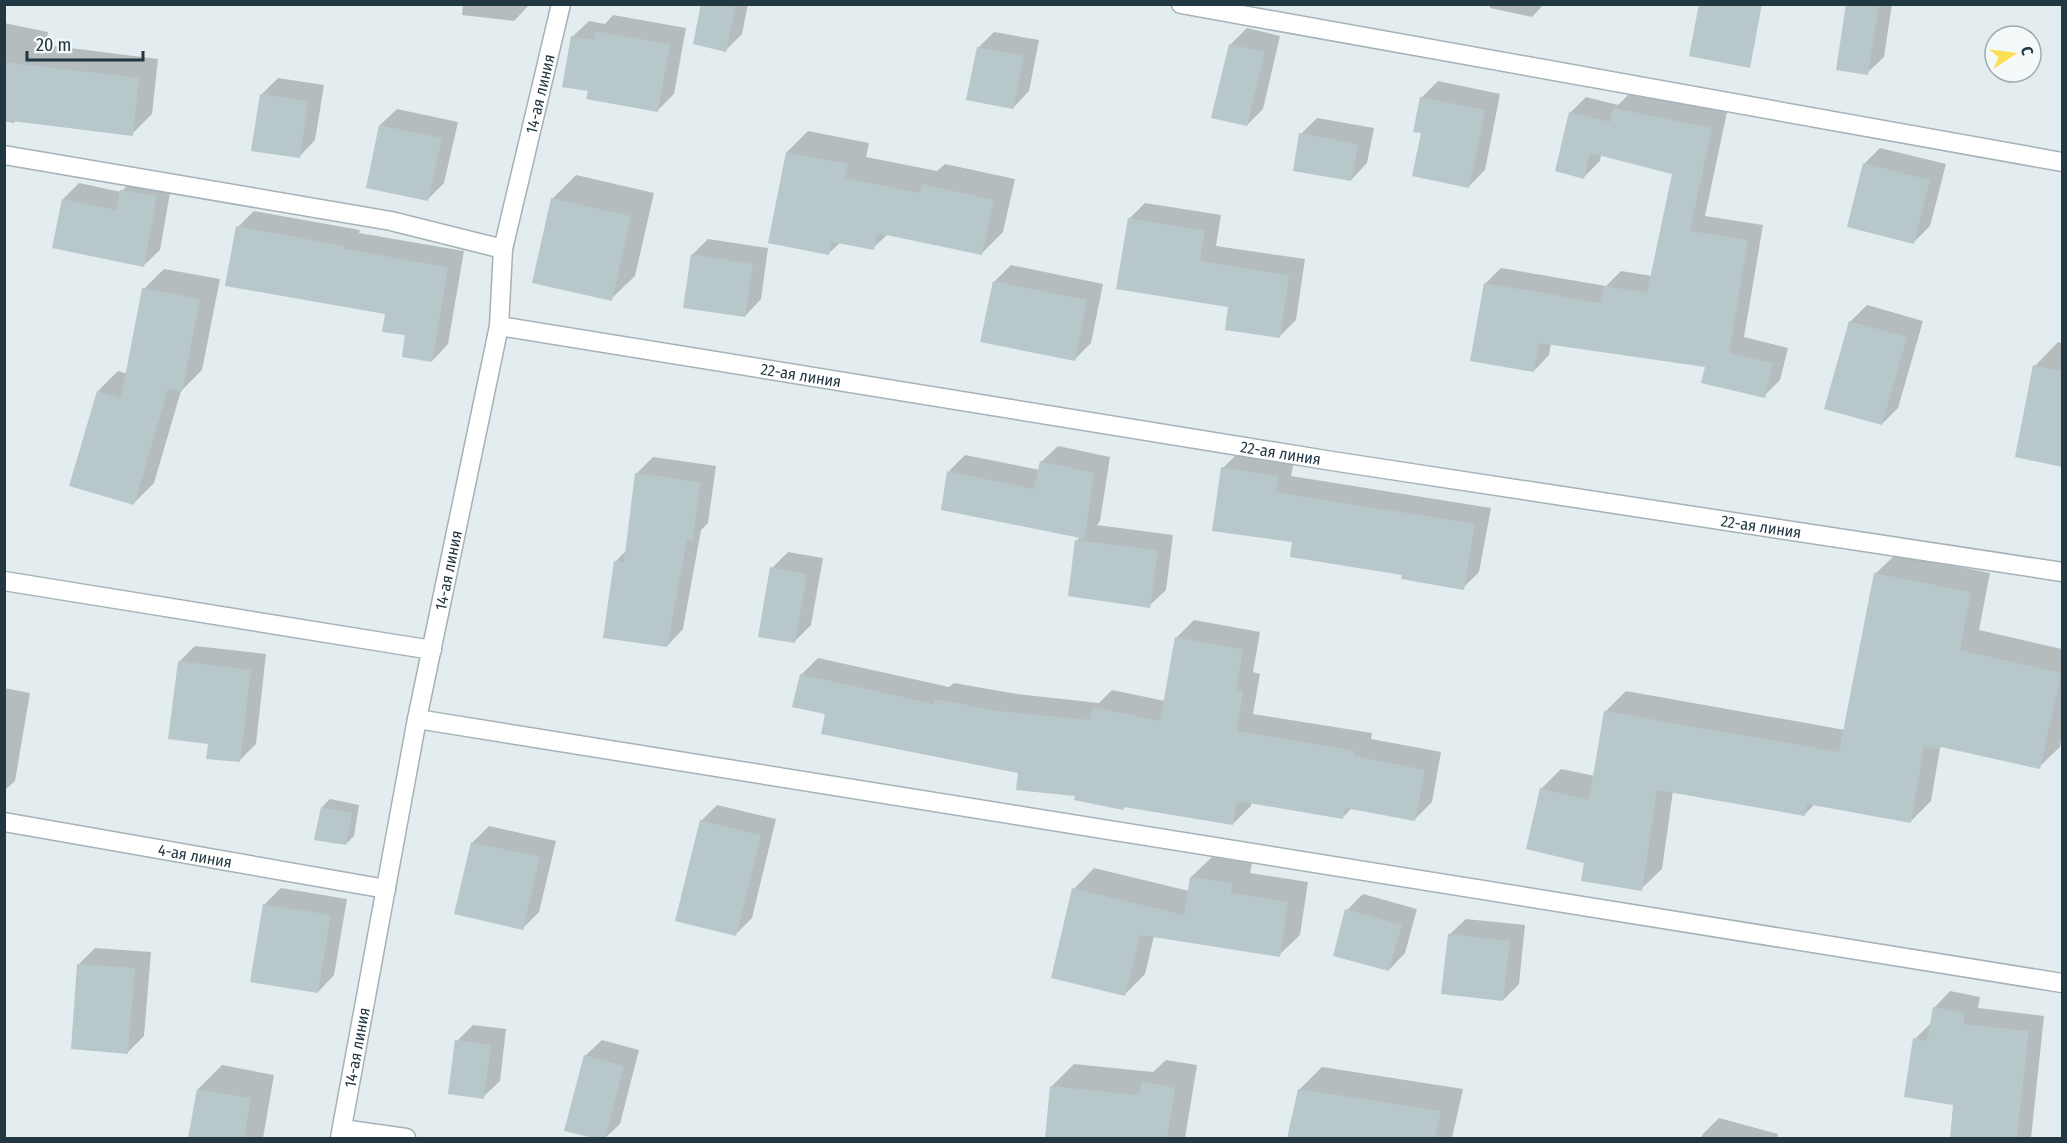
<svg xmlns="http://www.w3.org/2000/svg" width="2067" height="1143" font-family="'Fira Sans Condensed',sans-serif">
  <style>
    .shadow { fill: #0003 }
    .building { fill: #b8c7c9 }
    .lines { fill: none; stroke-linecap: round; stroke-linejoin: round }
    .minor-casing { stroke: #a5b2b7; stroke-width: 21 }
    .minor { stroke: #fff; stroke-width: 18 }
    .labels { text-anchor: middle; stroke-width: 6; stroke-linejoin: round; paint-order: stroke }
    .street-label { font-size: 16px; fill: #213741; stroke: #f4f9fa }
  </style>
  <rect width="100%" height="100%" fill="#e3ecee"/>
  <path class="shadow" d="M463 4H530L514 21 462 15Z
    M703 4H748L742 34 726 50Z
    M1490 4H1544L1532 17 1490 8Z
    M1847 4H1892L1884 57 1867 73Z
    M613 15 686 28 674 94 658 110 589 90 572 37 589 21 605 24Z
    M4 23 48 32 46 45 158 59 152 114 132 134 16 120 14 123 4 121Z
    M1247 28 1280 36 1263 109 1247 125 1231 44Z
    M994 32 1039 40 1029 91 1013 108 978 48Z
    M278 78 324 85 315 140 299 157 262 94Z
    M1438 81 1500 94 1485 170 1469 186 1423 132 1415 131 1422 97Z
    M1630 93 1727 112 1705 216 1763 225 1744 337 1788 348 1780 380 1764 396 1707 366 1551 343 1549 355 1534 371 1485 284 1501 268 1606 286 1621 271 1652 276 1674 173 1601 155 1600 161 1584 177 1570 113 1586 97 1618 105Z
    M397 109 458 122 444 183 428 199 368 186 380 125Z
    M1317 118 1374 128 1367 163 1351 180 1301 134Z
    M808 131 869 143 866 157 937 171 945 164 1015 179 1003 232 982 253 888 234 873 248 841 242 829 253 787 152Z
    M1880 148 1946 164 1930 226 1914 242 1864 164Z
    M137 175 172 181 160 250 143 266 63 199 79 183 121 192Z
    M576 175 654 193 635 276 611 299 552 199Z
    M1145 203 1221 215 1216 246 1305 259 1296 320 1280 336 1230 306 1129 219Z
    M254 211 360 230 359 233 464 251 448 344 432 361 386 313 238 227Z
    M708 239 768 248 761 299 745 316 692 255Z
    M1011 265 1103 284 1091 343 1074 360 994 282Z
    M164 269 220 279 202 370 181 391 154 483 134 503 98 391 118 371 128 374 144 289Z
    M1867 305 1923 321 1898 408 1882 424 1826 408 1851 321Z
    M2058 342 2062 343V465L2017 456 2035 366Z
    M1058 446 1110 457 1100 521 1097 525 1173 535 1166 590 1149 606 1077 540 1081 536 949 471 965 455 1040 470 1041 462Z
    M1239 452 1294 460 1291 476 1491 508 1479 572 1463 588 1403 574 1294 541 1223 468Z
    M653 457 716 466 708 523 701 530 683 629 667 646 616 561 627 550 636 474Z
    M788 552 823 558 811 625 795 641 772 568Z
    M1896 554 1990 573 1979 630 2062 649V734L2060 747 2039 767 1942 745 1940 748 1931 801 1911 821 1815 804 1804 815 1673 791 1662 869 1641 889 1586 862 1541 789 1561 769 1595 776 1606 711 1626 691 1845 730 1875 574Z
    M1194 620 1260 632 1253 672 1260 674 1253 714 1372 733 1371 739 1441 752 1432 802 1414 820 1352 808 1343 817 1251 802V806L1233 824 1125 806 1123 809 1077 794 1020 772 826 713 801 675 818 658 949 687 954 683 1017 694 1099 703 1112 690 1165 701 1176 638Z
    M195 646 266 654 256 744 239 761 179 662Z
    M4 688 30 693 15 781 4 791Z
    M330 799 359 805 354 836 346 844 322 807Z
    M717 805 776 819 752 918 735 935 701 821Z
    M489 826 556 841 539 912 523 928 456 913 473 842Z
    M1212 857 1252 863 1250 873 1308 882 1300 935 1279 955 1154 936 1145 974 1125 994 1074 889 1094 868 1189 891 1191 877Z
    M281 888 347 899 334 975 318 992 252 980 265 904Z
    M1363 894 1417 909 1405 953 1389 970 1347 910Z
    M1466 919 1525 925 1519 984 1503 1000 1449 935Z
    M95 948 151 952 144 1036 128 1052 79 964Z
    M1950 991 1980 997 1978 1008 2044 1016 2031 1138H1951L1954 1104 1915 1039 1932 1022 1934 1008Z
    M473 1025 506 1029 500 1081 483 1097 457 1041Z
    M602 1040 639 1050 620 1124 605 1138 566 1130 585 1056Z
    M1166 1060 1197 1065 1185 1138H1047L1052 1086 1074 1064 1153 1072Z
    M222 1065 274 1075 263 1138H190L198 1089Z
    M1322 1067 1463 1089 1452 1138H1289L1299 1090Z
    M1719 1118 1778 1134 1777 1138H1701L1703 1134Z"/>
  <path class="building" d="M701 4H736L726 52 693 44Z
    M1699 4H1762L1750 68 1689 56Z
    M1846 4H1879L1868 75 1836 70Z
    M595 31 670 44 658 112 586 99 588 91 562 87 571 36 594 40Z
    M1229 44 1265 52 1247 126 1211 118Z
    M977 47 1024 56 1013 109 966 100Z
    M4 62 139 78 133 136 4 120Z
    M260 94 308 101 300 158 251 151Z
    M1420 97 1485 110 1469 188 1412 176 1421 133 1413 132Z
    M1613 108 1712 128 1690 231 1748 240 1729 353 1773 363 1765 398 1701 383 1705 367 1539 343 1534 372 1470 361 1484 283 1601 303 1604 286 1647 293 1672 174 1590 153 1584 179 1555 171 1569 112 1610 122Z
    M379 125 442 138 428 201 366 188Z
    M1299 133 1358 144 1351 181 1293 171Z
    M786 152 848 164 845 178 920 193 922 184 994 200 982 255 877 233 874 250 832 242 829 255 768 243Z
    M1863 163 1930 180 1914 244 1847 227Z
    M120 190 157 196 144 267 52 248 62 199 116 210Z
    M551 198 631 216 612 301 532 283Z
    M1128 218 1205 231 1200 261 1289 275 1280 338 1225 330 1228 307 1116 289Z
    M236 226 344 246V249L448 267 432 362 402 357 405 335 382 332 385 314 225 286Z
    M691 254 753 264 745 317 683 308Z
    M993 281 1087 300 1075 361 980 342Z
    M142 288 200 299 182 392 168 389 134 505 69 486 97 391 121 398Z
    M1849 321 1907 337 1882 425 1824 409Z
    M2033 365 2062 371V467L2015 457Z
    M1040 461 1094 473 1085 539 941 510 947 471 1034 489Z
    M1221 467 1278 476 1276 492 1475 524 1464 590 1401 579 1402 575 1290 557 1292 542 1212 531Z
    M635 473 700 482 693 540H687L667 647 603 638 614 561 624 562Z
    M1075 540 1158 550 1150 608 1068 596Z
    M770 567 807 574 795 643 758 637Z
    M1874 573 1971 592 1960 650 2061 673 2040 769 1941 747 1940 749 1924 746 1911 823 1807 804 1805 816 1657 790 1642 891 1581 881 1584 863 1526 849 1540 788 1589 800 1604 711 1839 752Z
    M1175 637 1243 649 1236 690 1243 691 1237 731 1355 751 1354 756 1425 770 1415 821 1345 808 1343 819 1237 801 1233 825 1124 807 1123 810 1074 800 1075 796 1016 790 1018 773 821 734 825 714 792 707 800 674 934 704 935 699 999 711 1090 720 1093 707 1160 721Z
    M178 661 251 670 240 762 206 759 208 744 168 739Z
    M321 807 352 813 346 845 314 840Z
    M700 820 761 835 736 936 675 921Z
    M471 842 540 857 523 930 454 914Z
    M1190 877 1232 883 1231 893 1288 902 1280 957 1140 935 1125 996 1051 978 1072 888 1184 915Z
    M263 904 331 915 318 993 250 982Z
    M1345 909 1402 925 1389 971 1333 956Z
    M1448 934 1510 941 1503 1001 1441 994Z
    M77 964 135 968 128 1054 71 1049Z
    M1933 1007 1965 1013 1963 1024 2029 1031 2017 1138H1950L1953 1105 1904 1097 1913 1038 1927 1041Z
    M455 1040 491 1045 484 1099 448 1094Z
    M584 1055 624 1066 605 1138H593L564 1131Z
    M1142 1081 1175 1088 1167 1138H1045L1050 1086 1139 1095Z
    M197 1089 251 1098 244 1138H188Z
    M1298 1089 1441 1111 1435 1138H1287Z"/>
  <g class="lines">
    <g class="minor-casing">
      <g id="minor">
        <path d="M1181 4 2062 162"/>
        <path d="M4 155 391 221 503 249"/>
        <path id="s1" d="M499 326 1332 461 2062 572"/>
        <path d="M4 581 432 650"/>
        <path d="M417 719 2062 983"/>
        <path id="s2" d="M4 822 386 889"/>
        <path d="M342 1129 406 1138"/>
        <path id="s3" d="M340 1138 417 719 499 326 503 249 561 4"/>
      </g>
    </g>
    <use href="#minor" class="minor"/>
  </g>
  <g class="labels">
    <g class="street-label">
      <text dy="6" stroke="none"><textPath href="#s3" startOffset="1064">14-ая линия</textPath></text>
      <text dy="6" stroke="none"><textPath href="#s1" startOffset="306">22-ая линия</textPath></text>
      <text dy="6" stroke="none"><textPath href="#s1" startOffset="792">22-ая линия</textPath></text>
      <text dy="6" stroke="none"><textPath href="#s1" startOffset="1278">22-ая линия</textPath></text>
      <text dy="6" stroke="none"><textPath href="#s3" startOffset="578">14-ая линия</textPath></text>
      <text dy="6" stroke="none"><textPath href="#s2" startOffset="194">4-ая линия</textPath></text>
      <text dy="6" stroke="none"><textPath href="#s3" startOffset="92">14-ая линия</textPath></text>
    </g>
  </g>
  <rect width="2067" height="1143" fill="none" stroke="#213741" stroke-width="12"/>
  <g transform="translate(2013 54) rotate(77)"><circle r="28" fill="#f4f9fa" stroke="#a0abb0" stroke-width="1.5"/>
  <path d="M0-4.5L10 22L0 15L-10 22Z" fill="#fcdf53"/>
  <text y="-9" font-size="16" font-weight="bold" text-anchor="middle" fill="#213741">С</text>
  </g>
  <path d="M27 51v9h116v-9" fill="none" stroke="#213741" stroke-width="3"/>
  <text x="36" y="51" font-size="18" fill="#213741" stroke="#f4f9fa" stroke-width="4.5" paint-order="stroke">20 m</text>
</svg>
